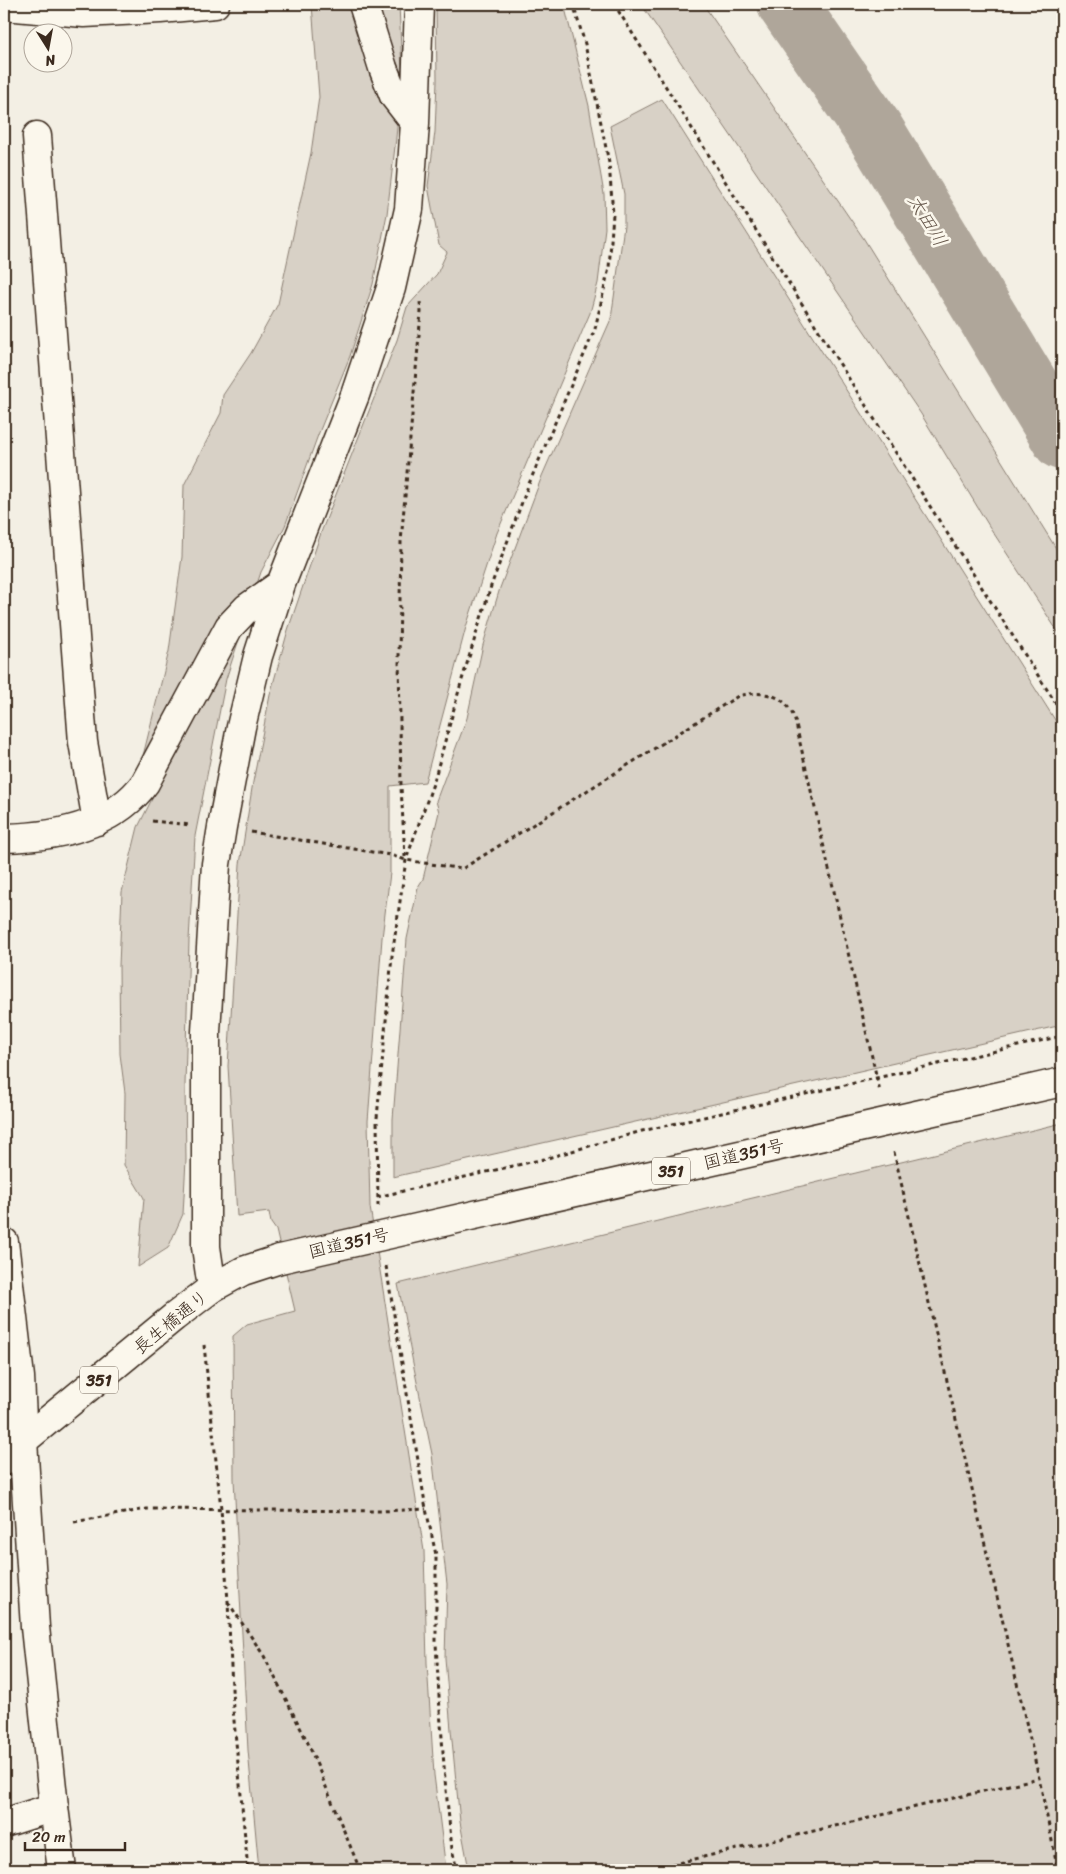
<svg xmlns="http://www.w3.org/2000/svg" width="1066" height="1874" font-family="Sriracha,'Klee One',sans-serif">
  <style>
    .grass { fill: #d8d1c6; stroke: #8a7e72 }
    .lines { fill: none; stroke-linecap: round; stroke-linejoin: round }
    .river { stroke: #afa69a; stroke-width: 60 }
    .minor-casing { stroke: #3b2a1e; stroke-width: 31 }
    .tertiary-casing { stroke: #3b2a1e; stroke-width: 31 }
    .secondary-casing { stroke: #3b2a1e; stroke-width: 31 }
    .trunk-casing { stroke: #3b2a1e; stroke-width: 31 }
    .path { stroke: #3b2a1e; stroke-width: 3; stroke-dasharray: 4 4; stroke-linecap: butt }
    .minor { stroke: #fbf7ec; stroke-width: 28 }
    .tertiary { stroke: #fbf7ec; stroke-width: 28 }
    .secondary { stroke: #fbf7ec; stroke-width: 28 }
    .trunk { stroke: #fbf7ec; stroke-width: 28 }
    .trunk-bridge-casing { stroke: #3b2a1e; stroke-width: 31; stroke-linecap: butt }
    .trunk-bridge { stroke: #fbf7ec; stroke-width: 28 }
    .labels { text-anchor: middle; stroke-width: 5; stroke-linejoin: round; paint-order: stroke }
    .shield { fill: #fbf7ec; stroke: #75685c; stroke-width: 1 }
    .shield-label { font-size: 16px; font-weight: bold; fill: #3b2a1e }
    .street-label { font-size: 18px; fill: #3b2a1e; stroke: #fbf7ec }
    .water-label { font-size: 19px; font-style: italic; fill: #645549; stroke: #fbf7ec }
  </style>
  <rect width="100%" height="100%" fill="#f3efe4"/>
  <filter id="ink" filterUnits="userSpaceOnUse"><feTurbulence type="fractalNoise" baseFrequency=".02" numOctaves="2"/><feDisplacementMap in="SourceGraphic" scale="10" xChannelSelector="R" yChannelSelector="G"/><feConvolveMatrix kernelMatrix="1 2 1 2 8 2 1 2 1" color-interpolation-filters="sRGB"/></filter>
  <g filter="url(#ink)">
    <path class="grass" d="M312 4H399L402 72 396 138 387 214 373 284 350 356 318 435 285 526 261 572 226 679 195 836 189 940 185 1085 186 1160 183 1214 168 1248 138 1267 144 1198 124 1165 125 1093 120 1054 119 966 122 892 138 827 153 797 140 768 169 651 182 557 184 485 221 413 223 395 251 353 278 304 311 153 319 97Z
      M436 4H564L589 106 604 194 605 228 598 283 590 313 497 533 466 627 425 782 390 786V873L382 938 368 1121 370 1207 424 1551 427 1663 434 1775 446 1870H259L248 1750 234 1479 233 1336 247 1324 295 1311 276 1230 271 1223 269 1212 237 1216 228 1066 240 864 253 782 270 695 288 630 322 530 397 340 407 307 437 274 447 252 439 245 428 186 435 132 437 81Z
      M641 4H703L864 239 1062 558V638L989 526 921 414Z
      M662 99 1062 731V1025L393 1177V1119L407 939 418 887 423 879 439 812 436 801 467 718 483 645 500 588 542 476 611 319 624 226V194L610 126Z
      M1062 1123V1870H469L460 1822 451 1730 445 1658 447 1584 432 1454 413 1363 398 1284Z"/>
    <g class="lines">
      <path class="river" d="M787 4 874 130 1062 440"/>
      <g class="minor-casing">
        <path id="minor" d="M363 4 383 68 394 96 415 123
          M4 6 84 13 160 9 215 4
          M37 136 83 742 97 821
          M4 838C55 837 113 827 145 783L229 627 247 608 281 584
          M212 1288 206 1247V1032L216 864 222 827 241 727 258 656 281 584 355 395 391 288 409 209 415 123 419 4
          M4 1823 54 1807"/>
      </g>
      <g class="tertiary-casing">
        <path id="tertiary" d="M23 1441 35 1627 54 1807 62 1870"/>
      </g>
      <g class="secondary-casing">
        <path id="secondary" d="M4 1242 20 1377 23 1441"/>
      </g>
      <g class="trunk-casing">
        <path id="trunk" d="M4 1461 23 1441 174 1317 212 1288 243 1271 280 1259"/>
      </g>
      <path class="path" d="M614 4 873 417 1062 713
        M152 821 191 825
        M251 832 390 855 406 860 462 869 738 696C758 691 782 692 792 713 797 723 798 736 801 747L880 1092
        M405 857 401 787 399 658 401 542 421 312 420 302
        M894 1152 1039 1778 1058 1870
        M377 1197 544 1159 642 1131 1062 1036
        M378 1206 377 1118 392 956 406 860 434 781 461 683 491 586 528 486 595 329 609 268 613 214 609 163 585 44 573 4
        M386 1266 426 1509 436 1555V1643L439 1696 445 1780 452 1849 457 1870
        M204 1345 221 1509 228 1601 233 1710 248 1870
        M74 1522 147 1509 382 1511 426 1509
        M228 1602 264 1656 308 1743 360 1870
        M648 1870 1039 1778"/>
      <use href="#minor" class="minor"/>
      <use href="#tertiary" class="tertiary"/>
      <use href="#secondary" class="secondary"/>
      <use href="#trunk" class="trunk"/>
      <g class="trunk-bridge-casing">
        <path id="trunk-bridge" d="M280 1259 1062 1082"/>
      </g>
      <use href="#trunk-bridge" class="trunk-bridge"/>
    </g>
  </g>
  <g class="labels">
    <g class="shield">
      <rect x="652" y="1157.5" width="38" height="27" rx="4"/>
      <rect x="80" y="1366.5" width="38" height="27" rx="4"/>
    </g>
    <g class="shield-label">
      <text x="671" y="1177">351</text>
      <text x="99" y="1386">351</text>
    </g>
    <g class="street-label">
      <text transform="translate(744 1154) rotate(-13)" y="6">国道351号</text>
      <text transform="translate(349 1243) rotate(-13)" y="6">国道351号</text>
      <text transform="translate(171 1322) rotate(-39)" y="6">長生橋通り</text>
    </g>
    <g class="water-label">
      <text transform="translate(928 220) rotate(59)" y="7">太田川</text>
    </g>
  </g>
  <rect width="1066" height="1874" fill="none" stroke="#fbf7ec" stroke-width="20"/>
  <rect x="10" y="10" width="1046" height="1854" fill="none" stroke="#3b2a1e" stroke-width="2" filter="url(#ink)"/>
  <g transform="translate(48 48) rotate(169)"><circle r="24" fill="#fbf7ec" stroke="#aea59a"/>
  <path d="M0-4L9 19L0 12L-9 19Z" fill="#3b2a1e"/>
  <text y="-8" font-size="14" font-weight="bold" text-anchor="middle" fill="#3b2a1e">N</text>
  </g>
  <path d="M25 1842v8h100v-8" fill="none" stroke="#3b2a1e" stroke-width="2.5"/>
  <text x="32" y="1842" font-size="15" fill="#3b2a1e" stroke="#fbf7ec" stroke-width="4" paint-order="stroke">20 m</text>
</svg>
